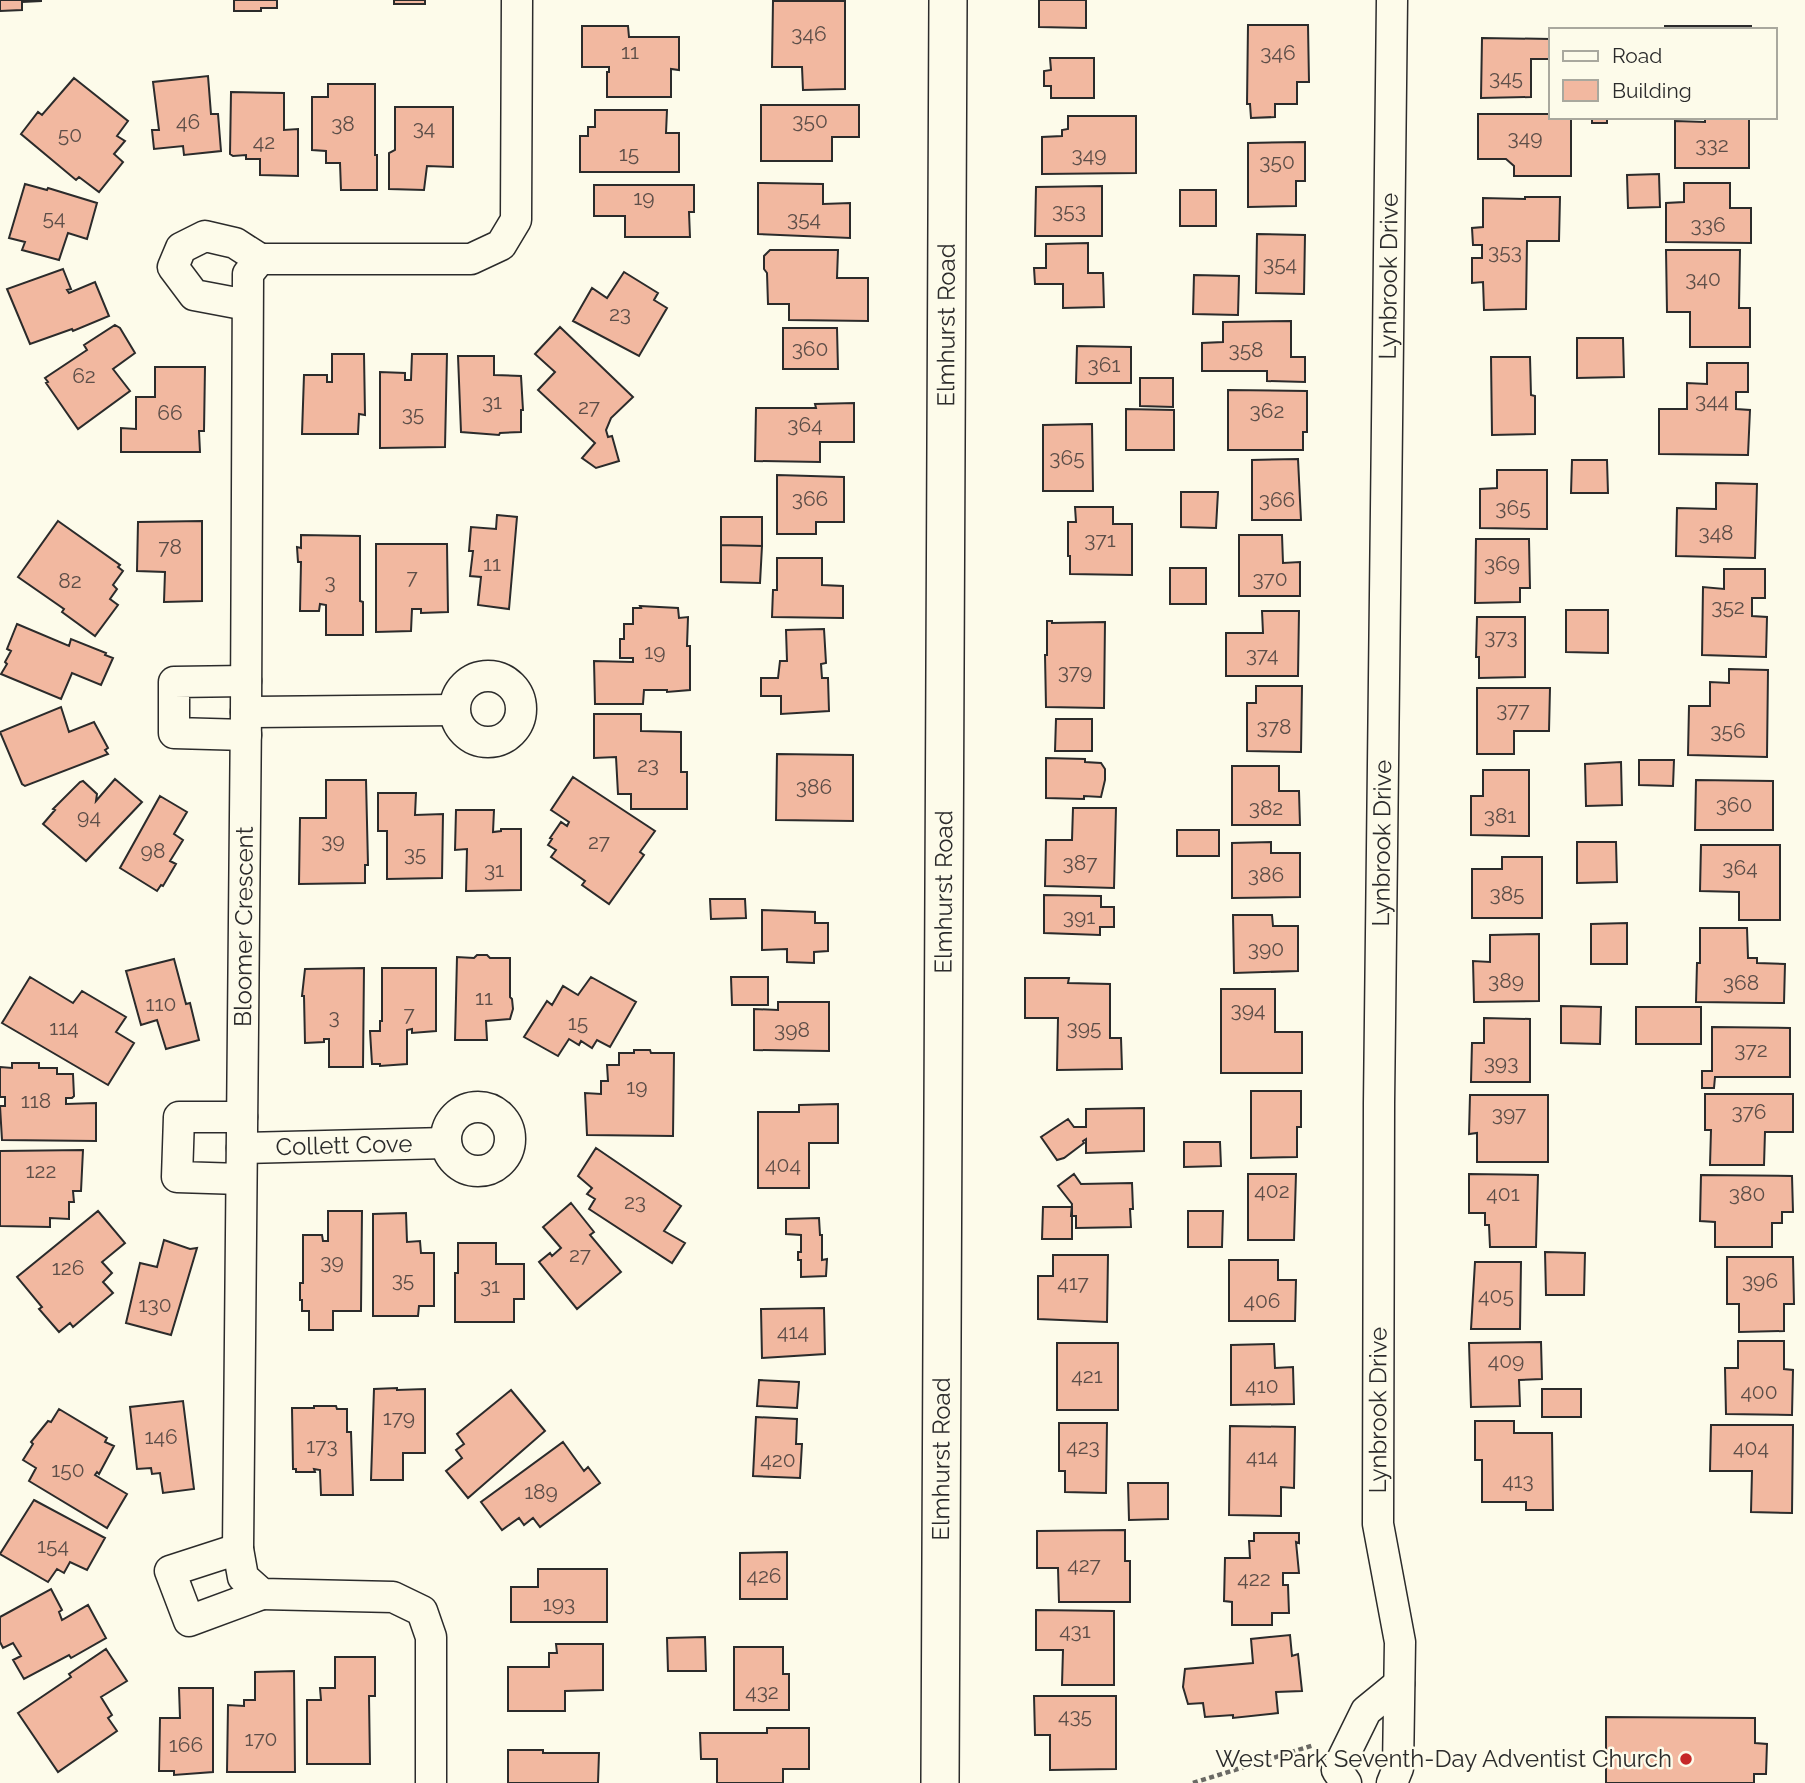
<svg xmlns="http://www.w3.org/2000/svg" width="1805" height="1783" font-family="Raleway,sans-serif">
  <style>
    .building { fill: #f2b8a0; stroke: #2b2b2b; stroke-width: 2 }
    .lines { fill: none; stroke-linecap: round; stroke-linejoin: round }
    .minor-casing { stroke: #2b2b2b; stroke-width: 33 }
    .tertiary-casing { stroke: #2b2b2b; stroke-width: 40 }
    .path { stroke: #6a6964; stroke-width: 4.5; stroke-dasharray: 5 3.5; stroke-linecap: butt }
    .minor { stroke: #fdfbea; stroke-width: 30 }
    .tertiary { stroke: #fdfbea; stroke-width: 37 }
    .poi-dot { fill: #c62828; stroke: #fdfbea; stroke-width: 2.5 }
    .labels { text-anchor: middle; stroke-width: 5; stroke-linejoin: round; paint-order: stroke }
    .number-label { font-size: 21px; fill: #5d4e48 }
    .street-label { font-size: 24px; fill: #2b2b2b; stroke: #fdfbea }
    .poi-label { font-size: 24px; fill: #2b2b2b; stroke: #fdfbea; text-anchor: end }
  </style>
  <rect width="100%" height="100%" fill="#fdfbea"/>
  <path class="building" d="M0 0H41V1L22 2V10L0 11Z
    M234 0H277V8H261V11H234Z
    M394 0H425V4H394Z
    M1039 0H1086V28L1039 27Z
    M773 1H845V89L803 90 802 67H772Z
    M1248 25H1308L1309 82H1297V104H1275V117L1251 118 1250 104H1247Z
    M582 26H628L629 37H679V70L671 69V97H607V72H609V67H582Z
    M1665 26H1751V30H1665Z
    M1482 38 1550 39V59H1531V97L1481 98Z
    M1050 58H1094V98H1051V86H1044V71L1051 70Z
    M208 76 211 114H218L221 151 184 155 183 146 154 149 152 130H159L153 82Z
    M74 78 128 121 117 136 125 141 114 154 123 162 99 192 79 177 76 180 21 134 38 112 42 115Z
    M328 84H375V155H377V190H341L340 163H326V151L312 150V97H328Z
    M231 92 284 93V130L298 129V176L260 175V159H246V155L233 156 230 154Z
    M761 105H859V137H832V161H761Z
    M395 107H453V167L427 166 424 190 389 189V153L395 150Z
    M595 110H667L666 133H679V172H580V136H588V127H595Z
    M1478 114H1551V117H1571V176H1514V166L1506 159H1478Z
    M1068 116H1136V173L1042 174V137L1062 136V130L1068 129Z
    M1592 117H1607V123H1592Z
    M1705 117H1749V168H1675V121L1705 122Z
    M1305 142V181H1296V206L1248 207V143Z
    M1659 174 1660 207 1628 208 1627 175Z
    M758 183 823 184V204L850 203V238L758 234Z
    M1684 183H1730V208H1751V243L1666 242V203L1684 202Z
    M25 184 47 190 48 188 97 203 87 239 68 233 59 260 22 250 25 242 9 238Z
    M594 185H694V212H689L690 237H625V216H594Z
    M1102 186V236H1035L1036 187Z
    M1180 190H1216V226H1180Z
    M1525 197H1560L1559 241H1527L1526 309 1484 310 1483 282 1472 283V258H1482V245H1473L1472 228 1483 227V198L1525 199Z
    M1257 234 1305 235 1304 294 1256 293Z
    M1088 243V273H1103L1104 307 1063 308V284H1035L1034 268H1046V244Z
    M770 250H838L837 278H868V321L789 320V304H768L767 273 764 269V256Z
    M1666 250H1740L1739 308H1750V347H1690V312H1667Z
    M63 269 71 289 67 290 69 293 95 282 109 316 73 331 72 329 30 344 7 289Z
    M624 272 658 293 654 300 667 308 639 356 573 321 592 288 607 298Z
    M1194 275 1239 276 1238 315 1193 314Z
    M1291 321V357H1305V382L1267 381V371H1202V343L1223 342V322Z
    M115 325 120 328 135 353 113 369 130 391 78 429 46 383 48 382 45 378 87 350 84 345Z
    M560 327 633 397 611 418 606 430 608 437 612 436 619 461 596 468 582 458 595 443 538 390 555 372 535 354Z
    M783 328H837L838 369H783Z
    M1577 338H1623L1624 377 1577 378Z
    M1077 346 1131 347V383H1076Z
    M332 354H364L365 415 359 414 358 434H302L304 375H327V382H332Z
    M412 354H447L445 447 380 448V372L405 373V380H411Z
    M458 356H494V375L521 376 523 410H521V432L500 433 499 435 461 432Z
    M1491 357H1530L1531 395 1535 396V434L1492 435Z
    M1707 363H1748V392H1736V409L1750 410 1748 455 1659 454V409H1687V383L1707 384Z
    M155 367H205L204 431H199L200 452H121V428L136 429V397H155Z
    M1140 378H1173V407L1140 406Z
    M1228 390 1307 391V432H1303V450H1228Z
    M854 403V442H820V462L755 461 756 408H816L815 404Z
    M1126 409 1174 410V450H1126Z
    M1092 424 1093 491H1043V425Z
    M1298 459 1301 520H1252V460Z
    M1572 460H1607L1608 493H1571Z
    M1497 470H1547V529L1480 528V489L1497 488Z
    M777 475 844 477V522H816V534H777Z
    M1716 483 1757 484 1755 558 1676 556 1677 508 1716 509Z
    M1181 492H1218L1216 528 1181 527Z
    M1075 507H1113V524H1132V575L1070 574V556H1068V522H1076Z
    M497 515 517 517 509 609 478 605 481 577 470 576 473 551H469L471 527 496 529Z
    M721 517H762V546L721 545Z
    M58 521 120 565 118 567 123 571 113 585 117 589 110 599 118 605 95 636 62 612 64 609 18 577Z
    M202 521V601L164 602 165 572 137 571 138 522Z
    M301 535 360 536V601L363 602V635H326V605L320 604 319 611H300L301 562H298L297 547 301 548Z
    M1239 535H1282L1283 563 1300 562V596H1239Z
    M1476 539H1529L1530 588H1520V602L1475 603Z
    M376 544H447L448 612 421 613V609H412L411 631 376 632Z
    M721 545 762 546 760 583 721 582Z
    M777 558H822V585L843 586V618L772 617 773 590H777Z
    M1170 568H1206V604H1170Z
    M1724 569H1765V598H1752V616L1767 617 1766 657 1702 655 1703 587 1724 589Z
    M640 606 678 608 679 618 688 617 687 646H690V690L667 692V690H644L643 704H595L594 661 633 662V658H620V639H624V624H633V608H641Z
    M1566 610H1608V653L1566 652Z
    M1262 611H1299L1298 676H1226V633H1263Z
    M1477 617H1525V677L1479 678V657H1476Z
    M1047 621H1052V623L1105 622 1104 708 1046 707 1045 655H1047Z
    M17 624 69 646 71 639 106 653 105 655 113 658 101 685 72 673 61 699 1 674 7 664 5 662 11 651 7 649Z
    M824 629 826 663 821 664 822 678H828L829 711 781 714V696H761V678H778L780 661H787L786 630Z
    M1729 669 1768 670 1767 757 1688 755 1689 706H1710V682L1729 683Z
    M1256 686H1302L1301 752 1247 751V703H1256Z
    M1477 688H1550L1549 731H1514V754H1477Z
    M61 707 69 732 94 722 108 748 105 750 108 754 25 786 22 784 0 732Z
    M594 714H641V731L681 732V772H687V809H631V794H618L616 757 594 758Z
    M1056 719H1092V751H1055Z
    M777 754 853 755V821L776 820Z
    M1046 758 1085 759V762L1101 763 1105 769V780L1101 797 1084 796V799L1046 798Z
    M1639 760H1674L1673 786 1639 785Z
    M1621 762 1622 805 1586 806 1585 764Z
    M1232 766H1279V791H1299L1300 825H1232Z
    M1483 770H1529V836L1471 835V796H1483Z
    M573 777 655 831 640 852 644 855 609 904 582 885 585 881 551 857 556 850 548 845 552 839 550 838 561 822 567 826 569 822 551 810Z
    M115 779 142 802 86 861 43 824 55 810 53 809 80 782 83 781 97 794 96 801Z
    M326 780H366L368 865H365V883L299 884 300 818H326Z
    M1696 780 1773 781V830H1695Z
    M378 793H416L415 815 443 814 442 878 387 879V831H378Z
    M160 796 187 812 174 834 183 840 170 861 176 864 163 886 161 885 157 891 120 868Z
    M1073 808H1116L1114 888 1045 886 1046 840H1072Z
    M456 810H494L493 832 501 831V829H521V890L466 891 467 849 455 850Z
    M1177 830H1219V856H1177Z
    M1271 842V853H1300V897L1232 898V843Z
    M1577 842H1616L1617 882 1577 883Z
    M1701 845H1780V920H1739V892L1700 891Z
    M1502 857H1542V918H1472V869H1502Z
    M1044 895 1101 896V907H1114V927H1100V935L1044 933Z
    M710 899H745L746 918 711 919Z
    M762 910 815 912V923H828V951L814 952V963L787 962V949L762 950Z
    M1233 915H1272L1273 926H1298V971L1234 973Z
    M1627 923V964H1591V924Z
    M1700 928H1747L1748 958H1757V963L1785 964 1784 1003 1696 1002 1697 963H1700Z
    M1539 934V1001L1474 1002 1473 961 1490 962V935Z
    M477 955H487L490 958H510V997L512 999 513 1009 510 1019 486 1021 487 1040H455L457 957 474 958Z
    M174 959 186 1004 190 1003 199 1040 166 1049 157 1020 141 1025 126 971Z
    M364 968 363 1067H329V1039H324V1042L305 1043 304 996H302L305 969Z
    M382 968H436V1031L412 1033V1029L407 1030V1064L380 1066V1064H372L370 1031H380V1021H382Z
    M30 977 73 1003 82 991 126 1017 116 1032 134 1043 108 1085 2 1023Z
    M591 977 636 1002 610 1047 597 1040 592 1048 581 1041 579 1045 569 1039 558 1056 524 1037 547 1001 552 1005 563 986 578 995Z
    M731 977H768V1005H732Z
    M1025 978H1069L1068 983 1110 984V1038H1121L1122 1069 1057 1070 1058 1018H1025Z
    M1221 989H1275V1032H1302V1073H1221Z
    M778 1002H829V1051L754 1050V1009L778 1010Z
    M1561 1006 1601 1007 1600 1044 1561 1043Z
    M1636 1007H1701V1044H1636Z
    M1484 1018 1530 1019V1082H1471L1472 1043H1484Z
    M1712 1027 1790 1028V1077H1715L1714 1088H1702V1071H1712Z
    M634 1050H650L651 1053H674L673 1136 587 1135 585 1093 601 1094V1081H608L607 1065H619V1053H634Z
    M12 1063H39V1068H57V1074H73L74 1096 72 1098H66V1104L96 1103V1141L2 1140 0 1106H5V1097H0V1067L12 1068Z
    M1251 1091H1301V1127H1297V1157L1251 1158Z
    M1705 1094H1793V1132H1765L1764 1165H1710L1711 1130H1705Z
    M1470 1095H1548V1162H1477V1133L1469 1134Z
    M838 1104V1143H809V1188H758V1112H799V1105Z
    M1144 1108V1151L1086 1153V1139L1083 1141 1084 1143 1064 1158 1057 1160 1041 1137 1068 1119 1074 1127H1086V1109Z
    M1184 1142H1220L1221 1166 1184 1167Z
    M596 1148 681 1206 664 1231 685 1243 672 1263 589 1209 595 1199 587 1194 592 1188 578 1176Z
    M83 1150 81 1191H73L74 1202H69V1219L50 1218V1227L0 1226V1151Z
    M1074 1174 1081 1184 1132 1183 1133 1209H1130L1131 1227 1076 1228V1216H1071L1072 1204 1058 1186Z
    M1248 1174H1296L1294 1240H1248Z
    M1469 1174 1538 1175 1536 1247H1490L1489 1225H1485V1213H1469Z
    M1701 1175 1792 1176 1793 1212H1782V1223H1772V1247H1715V1222L1700 1221Z
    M571 1203 594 1232 590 1235 621 1272 577 1309 539 1262 550 1253 552 1256 561 1248 543 1227Z
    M1043 1207H1072V1239H1042Z
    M98 1211 125 1243 102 1262 112 1273 103 1282 113 1293 73 1327 70 1323 59 1332 39 1309 42 1307 17 1277Z
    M328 1211H362L361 1311H333V1330H309V1311H302V1300H300V1283H303V1235H322L323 1241H328Z
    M1188 1211H1223L1222 1247H1188Z
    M406 1213 407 1242 420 1241 421 1253H434V1306H419L418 1316H373V1214Z
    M819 1218 820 1235H822V1260L827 1259 826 1276 801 1277V1260H798V1252H801V1235L786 1234V1219Z
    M164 1240 190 1249 197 1248 171 1335 126 1323 140 1263 157 1267Z
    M458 1243H496V1264H524V1299H514V1322H455V1273H458Z
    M1545 1252 1585 1253 1584 1295H1546Z
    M1053 1255H1108L1107 1322 1038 1319V1276H1053Z
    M1727 1257H1793L1794 1304H1784V1331L1739 1332V1304H1727Z
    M1229 1260H1278V1280H1296L1295 1321H1229Z
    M1475 1262H1521L1520 1329H1471Z
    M824 1308 825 1354 762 1358 761 1309Z
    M1738 1341H1784V1369L1793 1370 1792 1415 1726 1414 1725 1368H1738Z
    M1541 1342 1542 1379 1519 1380 1520 1406 1471 1407 1469 1343Z
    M1057 1343H1118V1410H1057Z
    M1274 1344 1275 1368 1293 1367 1294 1404 1231 1405V1345Z
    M759 1380 799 1382 797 1408 757 1406Z
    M397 1388V1390L425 1389V1453H403V1480H371L374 1389Z
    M1542 1389H1581V1417H1542Z
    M511 1390 545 1431 468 1498 446 1471 462 1458 456 1450 464 1444 457 1434Z
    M183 1401 194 1489 163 1493 160 1473 152 1474 151 1468 137 1469 130 1407Z
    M314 1406H336L337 1409H347V1432H351L353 1495H321L320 1470 314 1469 315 1472H296V1469H293L292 1408H314Z
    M59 1409 107 1438 105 1442 114 1446 99 1474 97 1472 95 1475 127 1494 107 1528 29 1481 36 1468 23 1460 33 1444 31 1442 48 1421 51 1422Z
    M756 1417 797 1419 796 1444H802L800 1478 753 1476Z
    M1475 1421H1514V1433H1552L1553 1510H1526V1502H1482V1460H1475Z
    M1059 1423H1107L1106 1493 1065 1492V1471H1059Z
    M1711 1425H1793L1792 1513 1751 1512 1752 1471H1710Z
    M1230 1426 1295 1427 1294 1488 1281 1487V1516L1229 1515Z
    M563 1442 584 1471 588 1467 600 1483 540 1527 533 1518 524 1525 519 1518 502 1530 481 1502Z
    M1128 1483H1168V1519L1129 1520Z
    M34 1500 105 1538 87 1570 70 1562 64 1573 57 1569 48 1582 0 1554Z
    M1125 1530V1561H1130V1602H1059L1058 1568H1037V1531Z
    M1254 1533H1299V1543L1296 1542 1299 1573H1283V1585H1288L1289 1613H1272V1625H1232V1602L1224 1601 1225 1558H1250L1249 1541H1254Z
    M787 1552V1599H740V1553Z
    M538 1569H607V1622H511V1587H538Z
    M51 1589 62 1610 59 1612 62 1620 88 1605 106 1638 71 1658 69 1655 24 1679 13 1660 21 1656 13 1643 3 1648 0 1642V1617Z
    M1036 1610 1114 1611V1685H1062L1063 1650H1036Z
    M1290 1635 1292 1656 1298 1654 1302 1691 1276 1692 1278 1713 1233 1718V1715L1205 1717 1203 1703 1188 1704 1183 1687 1185 1669 1253 1663 1251 1639Z
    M705 1637 706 1671H668L667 1638Z
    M556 1644H603V1690L565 1691V1711H508V1667H549V1653H557Z
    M734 1647H783V1674H789V1710H734Z
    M106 1649 127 1681 101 1697 112 1715 108 1718 117 1731 58 1772 18 1713 71 1677 69 1674Z
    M335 1657H375V1696H369L370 1764H307V1700H321L320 1688H335Z
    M294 1671 295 1772H227L228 1705 244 1706V1700H255V1672Z
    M179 1688H213V1772L174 1775V1771H159L160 1718H180Z
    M1034 1696H1116V1769L1050 1770V1735H1035Z
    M1606 1717 1755 1718V1743L1767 1744 1766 1774H1754V1783H1606Z
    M767 1728H809V1769H783V1783H717V1759H701L700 1733H767Z
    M508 1750H543V1753H599L598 1783H508Z"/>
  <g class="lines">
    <g class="minor-casing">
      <g id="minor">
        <path d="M247 305 194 295 173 267 181 248 205 236 235 243 260 259"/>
        <circle cx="488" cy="709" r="33"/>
        <path d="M246 712 454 710"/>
        <path d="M246 735 174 733V682L246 681"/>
        <circle cx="478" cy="1139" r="32"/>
        <path id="s1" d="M242 1148 446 1143"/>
        <path d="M241 1179 177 1177 179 1117H242"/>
        <path d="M238 1549 170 1571 189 1621 262 1594"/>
        <path id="s2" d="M431 1783V1637L422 1611 393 1597 262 1594 243 1577 238 1549 246 712 248 274 260 259H471L501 245 516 220 517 0"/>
        <path d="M1346 1783 1337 1770 1366 1711 1399 1684"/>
        <path id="s3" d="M1392 1783 1398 1768 1400 1642 1378 1524 1379 1104 1392 0"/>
      </g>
    </g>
    <g class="tertiary-casing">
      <g id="tertiary">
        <path id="s4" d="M940 1783 948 0"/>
      </g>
    </g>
    <path class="path" d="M1193 1783 1314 1745"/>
    <use href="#minor" class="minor"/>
    <use href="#tertiary" class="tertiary"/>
  </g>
  <circle class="poi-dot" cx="1686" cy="1759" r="7"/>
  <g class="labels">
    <g class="number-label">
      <text x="809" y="41">346</text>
      <text x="630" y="59">11</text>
      <text x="1278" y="60">346</text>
      <text x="1506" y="85">345</text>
      <text x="810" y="128">350</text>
      <text x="188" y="129">46</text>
      <text x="343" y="131">38</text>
      <text x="424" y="135">34</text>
      <text x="70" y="142">50</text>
      <text x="1525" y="145">349</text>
      <text x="264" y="149">42</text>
      <text x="1712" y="152">332</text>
      <text x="629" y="161">15</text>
      <text x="1089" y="162">349</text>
      <text x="1277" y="169">350</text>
      <text x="644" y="205">19</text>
      <text x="1069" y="218">353</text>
      <text x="54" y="225">54</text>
      <text x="804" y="226">354</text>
      <text x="1708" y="232">336</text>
      <text x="1505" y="259">353</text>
      <text x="1280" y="271">354</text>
      <text x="1703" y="286">340</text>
      <text x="620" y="321">23</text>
      <text x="810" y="356">360</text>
      <text x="1246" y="357">358</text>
      <text x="1104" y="372">361</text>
      <text x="84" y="383">62</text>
      <text x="1712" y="408">344</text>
      <text x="492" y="409">31</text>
      <text x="589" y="414">27</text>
      <text x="1267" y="418">362</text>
      <text x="170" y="420">66</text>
      <text x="413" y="421">35</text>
      <text x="805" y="432">364</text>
      <text x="1067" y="465">365</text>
      <text x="810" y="506">366</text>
      <text x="1277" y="507">366</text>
      <text x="1513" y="515">365</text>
      <text x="1716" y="540">348</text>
      <text x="1100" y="547">371</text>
      <text x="170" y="554">78</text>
      <text x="492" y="571">11</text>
      <text x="1502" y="571">369</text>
      <text x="412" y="584">7</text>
      <text x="1270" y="586">370</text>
      <text x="70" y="588">82</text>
      <text x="330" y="589">3</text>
      <text x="1728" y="614">352</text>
      <text x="1501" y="644">373</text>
      <text x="655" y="659">19</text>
      <text x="1262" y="662">374</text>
      <text x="1075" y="679">379</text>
      <text x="1513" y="717">377</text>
      <text x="1274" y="734">378</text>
      <text x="1728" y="738">356</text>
      <text x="648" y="772">23</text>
      <text x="814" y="794">386</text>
      <text x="1734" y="812">360</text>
      <text x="1266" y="815">382</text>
      <text x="1500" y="823">381</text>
      <text x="89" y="824">94</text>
      <text x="333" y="848">39</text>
      <text x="599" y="849">27</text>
      <text x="153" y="858">98</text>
      <text x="415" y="861">35</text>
      <text x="1080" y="870">387</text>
      <text x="1740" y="875">364</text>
      <text x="494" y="877">31</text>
      <text x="1266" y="882">386</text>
      <text x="1507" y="901">385</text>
      <text x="1079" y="924">391</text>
      <text x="1266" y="956">390</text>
      <text x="1506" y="988">389</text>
      <text x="1741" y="990">368</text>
      <text x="484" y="1005">11</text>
      <text x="161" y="1011">110</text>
      <text x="1248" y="1017">394</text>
      <text x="409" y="1021">7</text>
      <text x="334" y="1024">3</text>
      <text x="578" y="1030">15</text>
      <text x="64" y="1035">114</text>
      <text x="1084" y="1035">395</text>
      <text x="792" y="1037">398</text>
      <text x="1751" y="1057">372</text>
      <text x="1501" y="1070">393</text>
      <text x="637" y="1094">19</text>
      <text x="36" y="1108">118</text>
      <text x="1749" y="1119">376</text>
      <text x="1509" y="1121">397</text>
      <text x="783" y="1172">404</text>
      <text x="41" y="1178">122</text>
      <text x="1272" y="1198">402</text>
      <text x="1503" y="1201">401</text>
      <text x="1747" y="1201">380</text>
      <text x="635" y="1209">23</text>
      <text x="580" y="1262">27</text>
      <text x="332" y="1269">39</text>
      <text x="68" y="1275">126</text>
      <text x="403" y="1287">35</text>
      <text x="1760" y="1288">396</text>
      <text x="1073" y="1290">417</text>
      <text x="490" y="1293">31</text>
      <text x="1496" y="1303">405</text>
      <text x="1262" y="1308">406</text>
      <text x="155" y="1312">130</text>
      <text x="793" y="1339">414</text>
      <text x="1506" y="1368">409</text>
      <text x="1087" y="1383">421</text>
      <text x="1262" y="1393">410</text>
      <text x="1759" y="1399">400</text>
      <text x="399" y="1425">179</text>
      <text x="161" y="1444">146</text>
      <text x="322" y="1453">173</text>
      <text x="1083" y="1454">423</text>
      <text x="1751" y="1455">404</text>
      <text x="1262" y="1464">414</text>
      <text x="778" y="1467">420</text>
      <text x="68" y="1477">150</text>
      <text x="1518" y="1488">413</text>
      <text x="541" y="1499">189</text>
      <text x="53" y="1553">154</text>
      <text x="1084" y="1572">427</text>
      <text x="764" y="1583">426</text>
      <text x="1254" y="1586">422</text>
      <text x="559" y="1611">193</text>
      <text x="1075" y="1638">431</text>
      <text x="762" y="1699">432</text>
      <text x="1075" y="1723">435</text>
      <text x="261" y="1746">170</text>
      <text x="186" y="1752">166</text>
    </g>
    <g class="street-label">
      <text dy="8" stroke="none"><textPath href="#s3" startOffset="1510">Lynbrook Drive</textPath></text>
      <text dy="8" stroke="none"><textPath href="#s4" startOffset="1458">Elmhurst Road</textPath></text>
      <text dy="8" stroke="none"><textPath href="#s3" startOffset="943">Lynbrook Drive</textPath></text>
      <text dy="8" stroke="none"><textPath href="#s4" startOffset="891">Elmhurst Road</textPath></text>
      <text dy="8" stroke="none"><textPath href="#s2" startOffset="1013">Bloomer Crescent</textPath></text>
      <text dy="8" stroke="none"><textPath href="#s1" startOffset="102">Collett Cove</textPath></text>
      <text dy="8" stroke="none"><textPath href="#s3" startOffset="376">Lynbrook Drive</textPath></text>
      <text dy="8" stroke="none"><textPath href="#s4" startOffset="324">Elmhurst Road</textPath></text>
    </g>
    <g class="poi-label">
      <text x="1672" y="1767">West Park Seventh-Day Adventist Church</text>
    </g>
  </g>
  <rect x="1549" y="28" width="228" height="91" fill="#fdfbea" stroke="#a9a89e" stroke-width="2"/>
  <rect x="1563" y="51" width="35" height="10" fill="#fdfbea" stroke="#a9a89e" stroke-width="2"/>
  <text x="1612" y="63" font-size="21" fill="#2b2b2b">Road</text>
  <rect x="1563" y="80" width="35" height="21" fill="#f2b8a0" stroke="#a9a89e" stroke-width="2"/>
  <text x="1612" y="98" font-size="21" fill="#2b2b2b">Building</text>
</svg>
